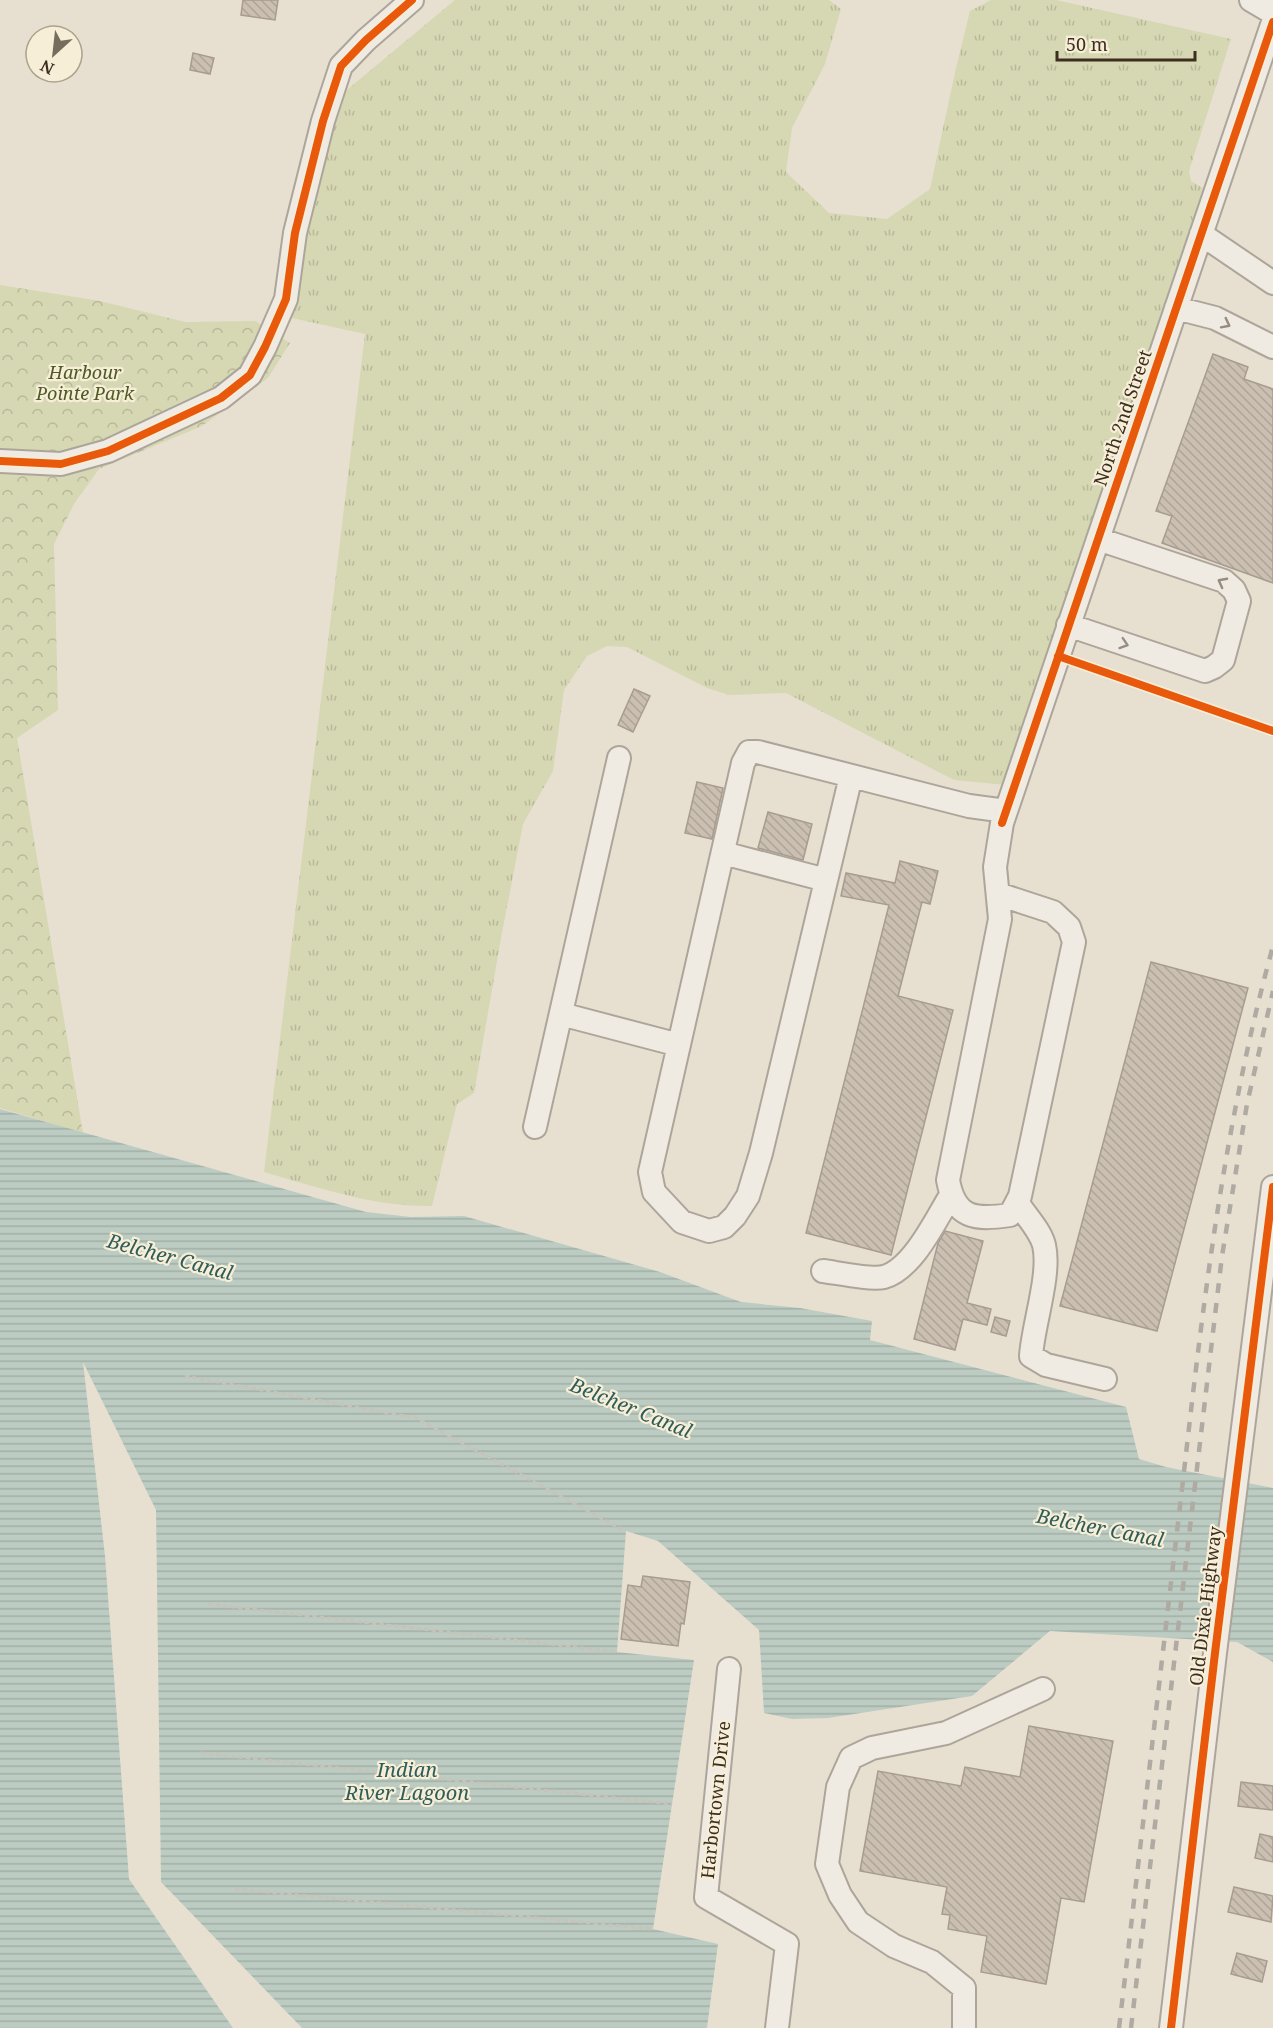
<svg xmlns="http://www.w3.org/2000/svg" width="1273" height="2028" font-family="'Noto Serif',serif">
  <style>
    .grass { fill: url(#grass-tufts) }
    .park { fill: url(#park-crowns) }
    .water { fill: url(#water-rules) }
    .building { fill: url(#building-back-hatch); stroke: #a89c90; stroke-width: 1.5 }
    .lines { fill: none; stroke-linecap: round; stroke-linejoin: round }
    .minor-casing { stroke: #ada599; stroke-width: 26 }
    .path { stroke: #c8c2b9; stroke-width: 3; stroke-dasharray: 4.5 3; stroke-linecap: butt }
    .minor { stroke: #efebe3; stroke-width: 22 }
    .rail { stroke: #afaaa2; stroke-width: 4.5; stroke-dasharray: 10 10; stroke-linecap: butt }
    .cycleway-casing { stroke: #f7eed8; stroke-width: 11 }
    .cycleway { stroke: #e8590c; stroke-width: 8 }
    .oneway { stroke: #968c82 }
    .labels { text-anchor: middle; stroke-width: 4.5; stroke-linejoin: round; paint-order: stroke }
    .park-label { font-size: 18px; font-style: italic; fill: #4d5a26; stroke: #f7eed8 }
    .street-label { font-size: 18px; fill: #3d2e20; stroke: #f7eed8 }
    .water-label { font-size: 20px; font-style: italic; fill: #2f5d5a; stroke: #f7eed8 }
  </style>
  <defs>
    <pattern id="grass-tufts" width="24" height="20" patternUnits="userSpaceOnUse" patternTransform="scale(1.5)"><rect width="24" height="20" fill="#d6d7b3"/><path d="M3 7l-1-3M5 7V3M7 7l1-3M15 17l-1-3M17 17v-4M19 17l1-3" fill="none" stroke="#b9b99a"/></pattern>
    <pattern id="park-crowns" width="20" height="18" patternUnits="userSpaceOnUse" patternTransform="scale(1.5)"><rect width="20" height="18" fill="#d6d7b3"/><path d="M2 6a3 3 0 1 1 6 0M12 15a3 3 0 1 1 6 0" fill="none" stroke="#b9b99a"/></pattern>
    <pattern id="water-rules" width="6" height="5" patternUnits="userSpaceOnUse" patternTransform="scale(1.5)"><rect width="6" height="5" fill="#bcccc2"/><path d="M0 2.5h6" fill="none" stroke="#a2b0a6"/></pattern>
    <pattern id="building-back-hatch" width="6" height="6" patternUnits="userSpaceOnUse" patternTransform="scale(1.5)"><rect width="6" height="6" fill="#cbbfb2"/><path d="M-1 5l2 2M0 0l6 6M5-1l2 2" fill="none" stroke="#afa499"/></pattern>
  </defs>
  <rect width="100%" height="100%" fill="#e7e0d1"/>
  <path class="grass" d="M455 0H829L841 9 825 64 792 128 786 172 829 213 887 219 930 189 956 68 970 11 991 0H1056L1231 39 1189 171 1191 181 1206 190 1005 785 954 780 786 693 729 695 707 688 627 647 607 646 587 656 564 690 553 771 523 824 501 938 474 1093 457 1104 432 1206C374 1207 320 1188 264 1172L365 334 292 318 305 234 332 124 342 94Z"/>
  <path class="park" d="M0 285 100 301 185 322 255 321 290 343 268 378 202 426 99 469 74 504 54 544 58 710 17 738 83 1133 0 1108Z"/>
  <path class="water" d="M0 1109 366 1212 411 1217 464 1216 660 1272 741 1302 800 1308 872 1321 870 1340 1126 1407 1139 1459 1166 1467 1273 1488V1662L1237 1642 1050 1631 972 1696 828 1718 792 1719 764 1713 759 1630 658 1541 626 1531 617 1652 694 1660 653 1929 718 1944 707 2028H302L161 1882 156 1510 83 1362 105 1556 129 1879 233 2028H0Z"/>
  <path class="building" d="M243 0H278L275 20 241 15Z
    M193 53 214 58 210 74 190 70Z
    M1213 354 1248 367 1244 379 1273 389V583L1162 543 1172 516 1156 511Z
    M634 689 650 696 633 732 618 725Z
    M697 782 723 788 712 839 685 833Z
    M768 812 812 824 803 860 758 848Z
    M900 861 938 871 930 904 922 902 898 996 953 1010 891 1255 806 1233 889 905 841 896 846 873 895 883Z
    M1151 962 1248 988 1157 1331 1060 1306Z
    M945 1231 983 1241 967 1303 991 1309 987 1325 963 1319 955 1350 914 1339 938 1243Z
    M995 1317 1010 1321 1006 1336 991 1332Z
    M643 1576 690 1582 684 1624 681 1623 678 1646 621 1639 628 1585 641 1587Z
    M1029 1726 1113 1741 1084 1902 1061 1898 1046 1984 981 1972 987 1936 948 1929 950 1915 942 1914 947 1887 860 1871 878 1771 961 1786 965 1767 1020 1777Z
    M1241 1782 1273 1786V1810L1238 1806Z
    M1260 1834 1273 1837V1862L1255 1858Z
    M1234 1887 1273 1896 1271 1922 1228 1912Z
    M1237 1953 1267 1961 1262 1982 1231 1974Z"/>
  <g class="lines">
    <g class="minor-casing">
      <path id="minor" d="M1251 0 1273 13
        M1201 234 1273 283
        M1176 308 1215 318 1273 347
        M0 461 61 464 108 451 221 398 250 375 265 347 286 299 295 233 323 121 341 66 366 40 412 0
        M1068 625 1205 671 1214 667 1223 660 1239 601 1234 590 1224 581 1098 539
        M851 776 761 1153 748 1196 735 1216 724 1227 709 1231 682 1222 654 1192 650 1172 743 763 749 752H758L969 806 1006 811
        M723 853 826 880
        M998 894 1053 912 1069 927 1074 942 1020 1196 1010 1215C975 1220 955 1219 948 1180L1000 919 995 867 1002 823 1273 22
        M561 1014 679 1045
        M535 1127 619 758
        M1017 1202C1026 1216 1040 1230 1044 1245 1051 1274 1033 1325 1031 1356L1046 1365 1105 1379
        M823 1271C838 1273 871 1280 884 1277 913 1269 936 1219 951 1195
        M729 1669 706 1897 787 1944 777 2028
        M964 2028V1988L932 1962 894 1946 858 1922 840 1895 827 1864 838 1787 851 1758 872 1748 946 1733 1043 1689
        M1171 2028 1215 1653 1273 1187"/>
    </g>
    <path class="path" d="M185 1376 416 1418 625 1531
      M208 1604 617 1652
      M201 1753 672 1804
      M235 1889 653 1929"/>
    <use href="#minor" class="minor"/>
    <path class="rail" d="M1119 2028C1140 1851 1160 1675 1181 1498 1202 1312 1223 1127 1273 946
      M1131 2028 1222 1256 1247 1104 1273 991"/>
    <g class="cycleway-casing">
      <path id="cycleway" d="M0 461 61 464 108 451 221 398 250 375 265 347 286 299 295 233 323 121 341 66 366 40 412 0
        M1058 656 1273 731
        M1002 823 1273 22
        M1171 2028 1215 1653 1273 1187"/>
    </g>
    <use href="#cycleway" class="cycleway"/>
  </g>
  <defs><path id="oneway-chevron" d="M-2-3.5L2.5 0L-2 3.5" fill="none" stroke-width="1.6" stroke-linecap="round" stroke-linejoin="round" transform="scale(1.5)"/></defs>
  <g class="oneway">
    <use href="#oneway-chevron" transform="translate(1226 324) rotate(27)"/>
    <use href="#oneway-chevron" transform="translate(1222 582) rotate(-152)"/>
    <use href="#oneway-chevron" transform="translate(1124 644) rotate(18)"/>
  </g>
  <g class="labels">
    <g class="park-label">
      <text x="85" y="379">Harbour<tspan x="85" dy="21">Pointe Park</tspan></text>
    </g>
    <g class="street-label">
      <text transform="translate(1123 418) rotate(-71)" y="6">North 2nd Street</text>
      <text transform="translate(1206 1606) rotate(-83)" y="6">Old Dixie Highway</text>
      <text transform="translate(716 1800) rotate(-84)" y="6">Harbortown Drive</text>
    </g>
    <g class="water-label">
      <text transform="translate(170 1257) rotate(15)" y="7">Belcher Canal</text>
      <text transform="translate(631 1408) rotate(22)" y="7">Belcher Canal</text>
      <text transform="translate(1100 1528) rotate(11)" y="7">Belcher Canal</text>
      <text x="407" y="1777">Indian<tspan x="407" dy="23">River Lagoon</tspan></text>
    </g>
  </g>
  <g transform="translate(54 54) rotate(207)"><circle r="28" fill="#f7eed8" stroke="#ada18e" stroke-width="1.5"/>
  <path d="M0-4.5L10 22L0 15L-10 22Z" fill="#786c5e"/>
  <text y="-9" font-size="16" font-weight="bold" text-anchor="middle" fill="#3d2e20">N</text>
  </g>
  <path d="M1057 51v9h138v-9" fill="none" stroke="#3d2e20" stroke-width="3"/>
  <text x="1066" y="51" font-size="18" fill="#3d2e20" stroke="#f7eed8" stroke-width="4.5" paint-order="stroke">50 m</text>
</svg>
